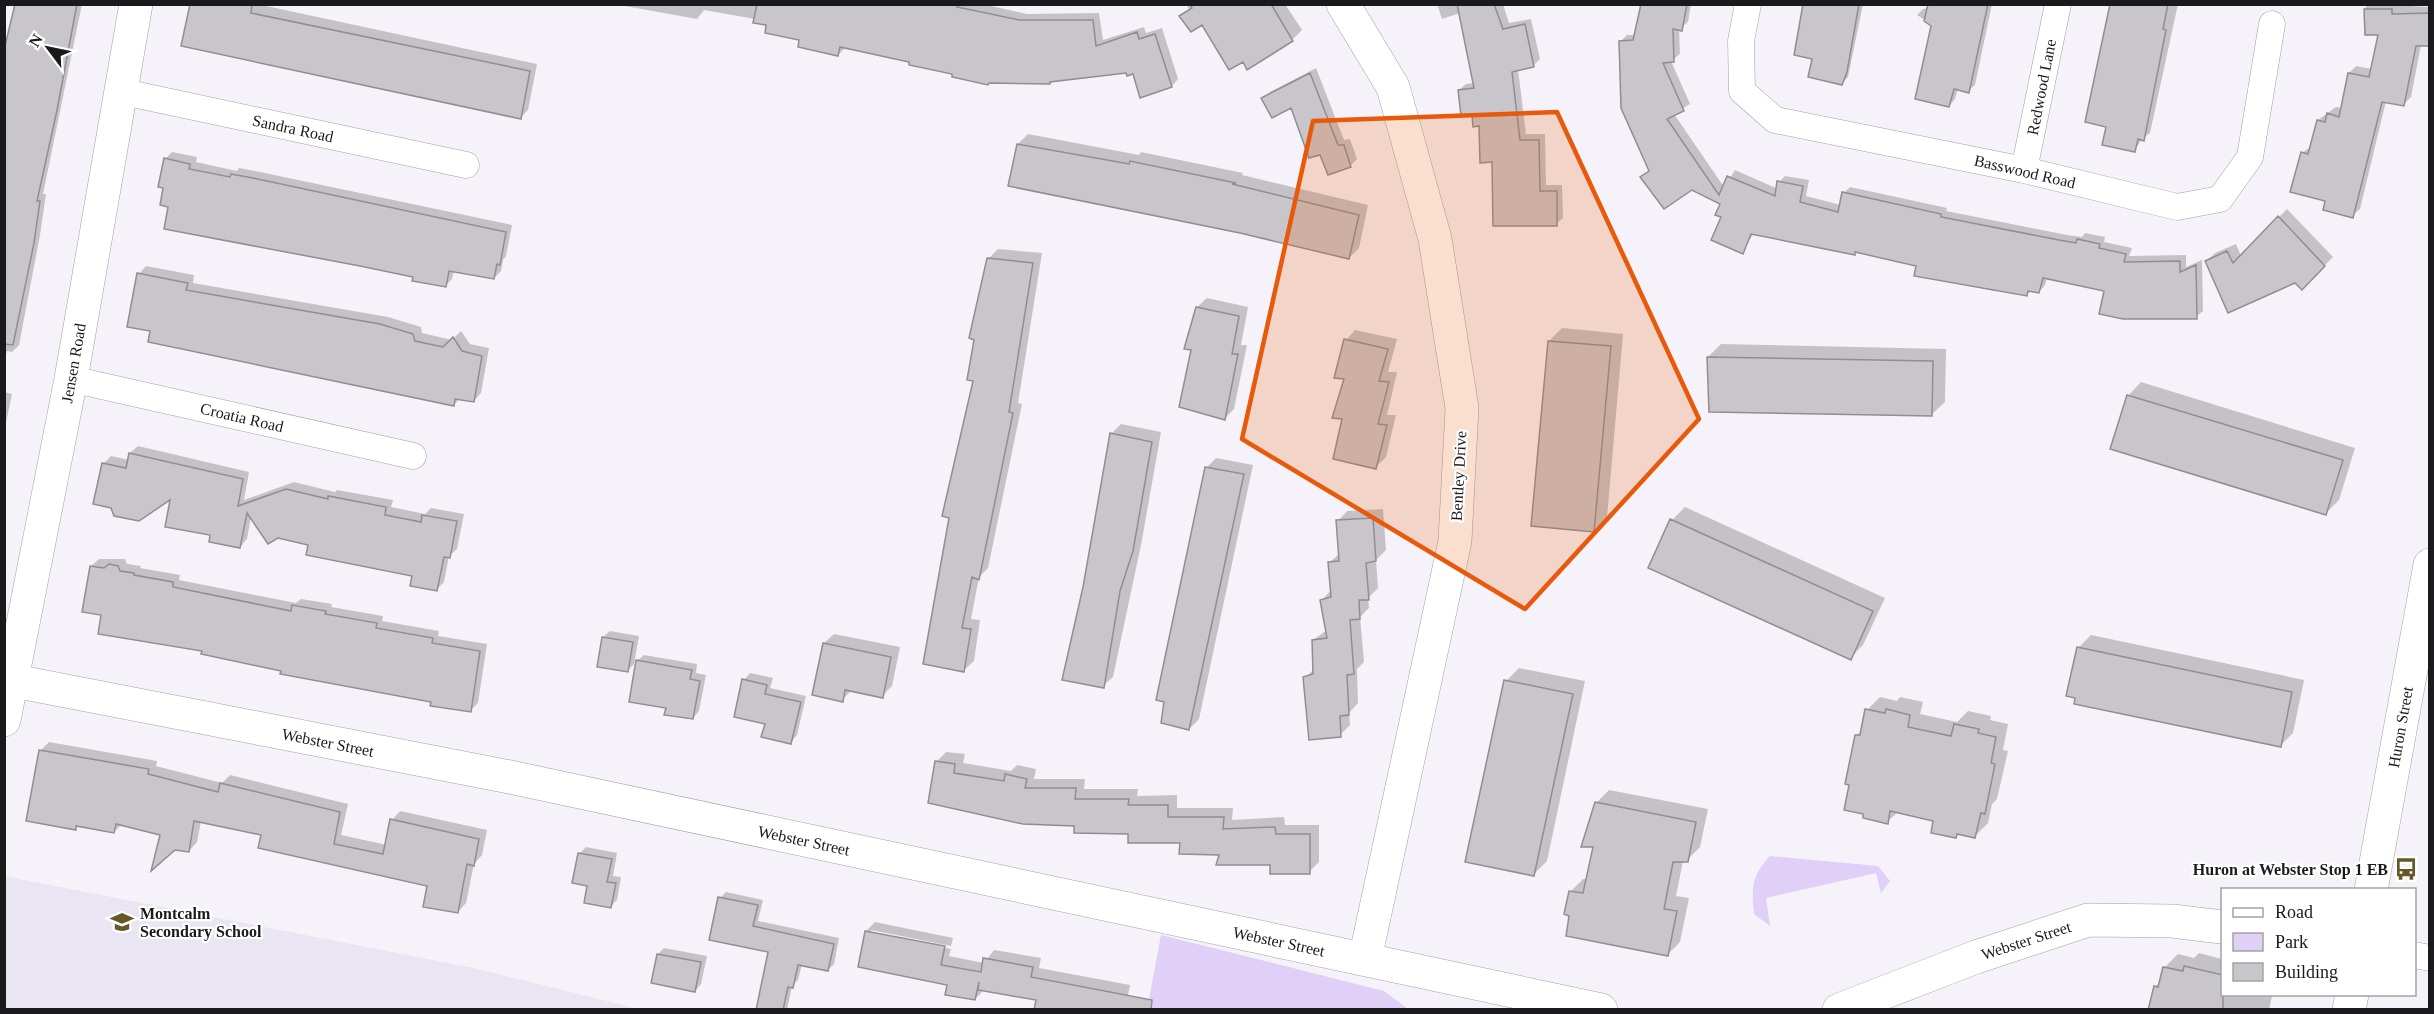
<svg xmlns="http://www.w3.org/2000/svg" width="2434" height="1014" font-family="'Times New Roman',serif">
  <style>
    .built { fill: #eae5f2 }
    .green { fill: #e0cff7 }
    .shadow { fill: #0003 }
    .building { fill: #c8c5cb; stroke: #908d93; stroke-width: 1.5 }
    .lines { fill: none; stroke-linecap: round; stroke-linejoin: round }
    .street-casing { stroke: #a2a0a6; stroke-width: 27 }
    .secondary-casing { stroke: #a2a0a6; stroke-width: 34 }
    .street { stroke: #fff; stroke-width: 26 }
    .secondary { stroke: #fff; stroke-width: 33 }
    .marked { fill: #e8590c; fill-opacity: 0.2; stroke: #e8590c; stroke-width: 4.5; stroke-linejoin: round }
    .labels { text-anchor: middle; stroke-width: 4.5; stroke-linejoin: round; paint-order: stroke }
    .street-label { font-size: 16px; fill: #1a191b; stroke: #fff }
    .poi-label { font-size: 16px; font-weight: bold; fill: #1a191b; stroke: #fff; text-anchor: end }
  </style>
  <rect width="100%" height="100%" fill="#f5f3f9"/>
  <path class="built" d="M4 876 474 968 639 1009H5Z"/>
  <path class="green" d="M1770 856 1878 866 1890 881 1881 893 1876 873 1766 898 1770 926 1754 914C1751 888 1752 875 1770 856Z
    M1161 935 1384 991 1408 1009 1147 1010Z"/>
  <path class="shadow" d="M17 4H82L43 194H46L40 235 19 345 12 352 7 351 4 361V52Z
    M191 4H257L537 64 528 110 521 117Z
    M982 4 1027 14 1099 13 1103 40 1144 27 1146 33 1162 28 1178 79 1172 86 1141 96 1134 73 1127 71 954 73 845 48 838 55 755 19 704 10 697 19 625 6Z
    M1186 4H1285L1302 30 1292 40 1243 60 1202 22 1181 16 1189 9Z
    M1437 4H1503L1509 23 1531 19 1540 59 1533 66 1518 69 1526 134H1545L1546 185H1562L1563 218 1556 224 1494 161 1481 125 1459 90 1466 84 1474 83 1460 13 1442 19Z
    M1642 4H1691L1688 22 1679 29 1680 54 1671 61 1690 104 1674 114 1724 187 1735 170 1778 189 1779 182 1785 176 1809 180 1806 196 1841 205 1844 193 1850 187 1947 208 1946 211 2067 235 2082 237 2085 233 2105 237 2104 242 2132 248 2129 256 2186 255V267L2202 260 2203 311 2196 317 2106 290 2047 278 2045 285 2039 292 2031 290 2027 294 1997 287 1994 291 1916 274 1918 265 1857 251 1854 253 1754 233 1742 252 1722 203 1692 189 1664 207 1642 177 1650 170 1620 42 1627 35H1636Z
    M1805 4H1863L1848 77 1842 83 1814 57Z
    M1951 4H1992L1975 85 1968 91 1958 89 1955 99 1949 106 1933 25 1917 15 1923 9Z
    M2111 4H2178L2150 133 2142 139 2134 151 2108 126Z
    M2366 4 2430 7V45H2421L2411 97 2403 105 2386 101 2360 209 2352 216 2327 200 2302 153 2312 146 2318 120 2336 107 2342 108 2349 73 2356 66 2372 69 2379 33H2366Z
    M1316 68 1344 140 1350 139 1357 159 1350 166 1321 153 1292 106 1263 99 1270 92Z
    M1028 134 1139 155 1141 152 1243 173 1242 175 1368 205 1359 248 1349 258 1018 144Z
    M172 152 197 157 196 162 237 171 239 168 260 172 512 225 506 256 503 260 501 271 494 278 454 270 452 279 445 286 170 205 165 187V159Z
    M2287 209 2333 257 2302 288 2295 282 2207 261 2215 253 2236 244 2241 256Z
    M998 249 1042 253 1018 403 1022 404 988 568 979 577 971 619 980 620 974 661 964 670 925 663 974 380 988 259Z
    M146 266 194 275 193 283 388 317 421 327 422 333 452 340 461 331 470 344 489 348 481 393 474 401 460 398 454 405 332 381 152 330 139 274Z
    M1207 298 1248 307 1241 345H1247L1234 409 1225 418 1193 349 1197 307Z
    M1562 328 1623 334 1607 517 1594 530 1549 341Z
    M1355 330 1397 339 1388 372H1397L1387 415H1396L1386 457 1376 467 1343 418 1346 340Z
    M1721 344 1946 349 1945 402 1931 415 1708 357Z
    M2141 382 2355 448 2339 500 2326 513 2128 396Z
    M4 392 12 394 4 432Z
    M1121 424 1161 432 1142 540 1113 677 1103 686 1084 587 1111 434Z
    M138 446 249 472 244 500 294 482 335 492 337 490 393 500 391 507 425 514 431 508 464 514 457 549 449 556 444 582 437 589 414 575 251 517 247 539 240 547 212 534 172 497 103 464 111 456 129 460 130 453Z
    M1216 458 1253 465 1199 719 1189 729 1166 701 1206 468Z
    M1685 507 1885 598 1863 645 1850 658 1650 567 1672 520Z
    M1383 509 1386 550 1376 560 1378 588 1368 598 1369 608 1360 617 1364 662 1357 669 1358 703 1349 713 1350 725 1340 735 1305 678 1315 668 1313 640 1327 630 1322 600 1332 589 1330 562 1340 553 1338 521 1347 511Z
    M99 559H125L127 564 141 566 140 568 180 575 179 580 296 603 301 599 332 604 331 607 383 616 382 621 439 631 438 636 487 644 478 703 470 711 433 701 333 684V682L203 650 103 614 91 566Z
    M610 631 639 636 634 664 628 670 603 637Z
    M834 634 900 647 892 686 882 696 852 690 842 700 824 643Z
    M2091 635 2304 680 2293 733 2280 746 2078 648Z
    M644 655 697 664 696 673 706 675 699 711 693 718 637 661Z
    M1519 668 1585 681 1547 861 1534 874 1506 681Z
    M750 673 773 678 770 688 806 696 797 735 791 742 766 723 744 680Z
    M1880 697 1897 701 1900 697 1923 702 1920 714 1957 722 1968 711 1991 716 1990 720 2008 724 2003 750 2008 751 1997 799 1992 804 1988 823 1975 836 1959 833 1956 837 1935 820 1898 812 1887 822 1857 735 1862 730 1867 710Z
    M49 742 157 761 156 766 222 783 230 775 348 804 341 835 387 845 392 820 400 811 487 830 482 855 474 864 466 903 458 912 429 885 263 834 201 821 197 842 189 851 161 833 122 824 114 832 79 825 75 829 40 751Z
    M946 752 965 754 963 763 1011 771 1017 765 1036 769 1034 779H1085L1084 789H1138L1137 796 1177 795V808H1233L1232 820 1284 817 1285 825H1319V862L1309 872 1130 832 1076 825 1023 823 936 762Z
    M1609 790 1708 809 1700 847 1687 860 1683 861 1676 896 1689 898 1680 942 1667 955 1571 915 1570 892 1583 879H1588L1595 846 1596 803Z
    M586 847 617 853 613 876 621 877 617 900 610 907 589 885 579 854Z
    M726 892 763 900 758 921 839 938 834 964 828 970 802 964 798 980 792 986 787 1010H757L770 951 720 898Z
    M875 922 953 938 951 946 871 930V933L951 949 949 956 984 963 994 950 1041 958 1039 968 1130 985 1125 1010 984 990 975 999 866 931Z
    M664 948 707 956 701 984 695 991 658 954Z
    M2199 953 2222 959V994L2272 996 2269 1010H2150L2155 987 2162 980 2165 967 2178 954 2194 958Z"/>
  <path class="building" d="M15 4H77L57 110 37 201H40L34 243 13 345 4 344V50Z
    M190 4H252L251 13 530 71 521 119 181 46Z
    M757 4H958L957 7 1019 20H1093L1096 46 1137 32 1139 39 1155 34 1172 87 1140 98 1133 74 1127 76 1126 73 1050 82V84L989 83 988 85 952 77V74L909 65V62L840 47 838 56 798 47 799 40 765 33 766 25 753 23Z
    M1190 4H1271L1293 41 1247 70 1243 62 1229 70 1202 25 1191 32 1179 16 1192 8Z
    M1457 4H1494L1503 29 1525 24 1534 67 1512 72 1520 140H1539L1540 191H1557V226H1493L1492 162 1480 163 1479 126 1473 127 1472 115 1461 116 1458 90 1474 88Z
    M1641 4H1687L1682 31 1673 29 1674 62 1663 63 1684 111 1667 119 1719 195 1727 176 1775 196 1777 181 1803 186 1800 202 1838 212 1842 192 1941 214V217L2059 240 2076 243 2077 239 2100 244 2099 248 2126 254 2124 262 2180 261V272L2196 265 2197 319H2123L2099 314 2104 291 2043 278 2039 293 2028 291 2027 296 1914 276 1916 266 1855 252V255L1751 234 1743 254 1711 240 1721 217 1715 215 1720 204 1692 190 1664 209 1640 177 1649 171 1621 108 1619 41 1633 40Z
    M1803 4H1859L1847 72 1842 85 1808 77 1812 59 1794 55Z
    M1928 4H1988L1969 93 1954 89 1949 107 1915 99 1931 26 1924 21Z
    M2110 4H2168L2163 29 2166 30 2144 141 2138 139 2135 152 2102 145 2106 127 2085 122Z
    M2364 9H2392V14L2430 13V46H2416L2404 106 2382 102 2353 218 2323 210 2325 201 2290 192 2301 152 2308 154 2317 120 2325 122 2327 113 2339 117 2348 73 2369 77 2378 35H2365Z
    M1310 73 1338 145H1344L1351 167 1328 175 1320 155 1309 158 1291 108 1272 118 1261 98Z
    M1017 144 1129 164 1130 161 1236 183 1232 184 1359 215 1349 259 1240 233 1008 186Z
    M164 158 190 164 189 169 230 177 231 174 253 178 506 232 500 265 497 264 494 279 449 271 446 287 412 281 413 277 360 266 164 229 168 207 160 205 163 188 158 187Z
    M2278 216 2325 266 2302 290 2295 283 2228 313 2205 261 2227 251 2233 263Z
    M987 258 1033 263 1009 412 1013 413 979 580 972 577 962 628 971 629 964 672 923 664 949 518 942 516 973 381 967 380 974 340 969 338Z
    M137 273 188 283 186 290 380 324 413 334 415 341 443 347 453 337 462 351 482 356 474 402 455 399 454 406 148 342 150 331 127 327Z
    M1196 307 1239 316 1232 354H1238L1225 420 1179 407 1191 350 1184 349Z
    M1344 339 1388 349 1379 381 1389 382 1378 424 1387 425 1376 469 1333 459 1342 419 1332 418 1344 379 1334 378Z
    M1548 341 1611 346 1594 532 1531 526Z
    M1707 357 1933 361 1932 416 1709 412Z
    M2127 395 2343 460 2326 515 2110 449Z
    M1110 433 1152 442 1133 551 1120 591 1104 688 1062 680 1083 587Z
    M129 453 243 479 238 506 286 489 328 499V496L386 507 385 515 421 522 422 515 457 521 450 558 444 557 437 591 410 586 412 576 306 555 308 545 278 538 268 544 247 513 240 548 209 542 210 535 165 527 170 500 139 521 114 516 111 508 93 504 102 463 126 468Z
    M1205 467 1244 474 1189 730 1161 723 1164 702 1156 700Z
    M1373 518 1376 561 1366 563 1369 600H1359L1360 619 1350 620 1354 674 1347 675 1349 715 1340 716 1341 737 1309 740 1303 677 1313 674 1312 640 1327 638 1320 600 1331 597 1328 562 1339 561 1336 520Z
    M1670 519 1873 611 1851 660 1648 568Z
    M109 564 118 566 120 571 134 573V575L173 582V587L291 611 292 605 326 611 325 614 377 623 376 628 433 638 432 643 480 651 471 712 430 706 431 702 280 674 281 671 201 654 202 651 98 634 101 615 82 612 90 566 104 568Z
    M602 637 633 642 628 672 597 667Z
    M823 643 891 657 883 698 845 690 843 702 812 695Z
    M2077 647 2292 692 2281 747 2074 704 2075 698 2066 696Z
    M636 660 692 670 690 679 700 681 693 719 664 715 666 708 629 702Z
    M742 679 767 685 765 694 801 702 791 744 761 737 765 724 734 717Z
    M1504 680 1573 694 1534 876 1465 862Z
    M1865 709 1885 713 1886 709 1910 715 1908 727 1951 736 1954 724 1979 729 1978 733 1996 737 1991 763 1995 764 1985 814 1981 813 1975 838 1957 834 1956 838 1931 833 1933 821 1890 811 1888 824 1863 818V814L1844 810 1849 785 1845 784 1855 735H1860Z
    M39 750 149 769 148 774 218 792 220 783 340 812 334 844 383 854 390 819 479 839 474 866 467 864 458 913 423 907 427 886 258 848 261 835 194 821 189 852 175 850 151 871 160 835 116 824 114 833 76 826V830L26 821Z
    M935 761 955 764 954 773 1004 781 1005 774 1027 779 1025 788H1076L1075 799H1129L1128 805H1168V817H1224L1223 829 1275 827 1276 834H1310V874H1270V865H1216L1219 855 1179 854 1180 843H1128V834L1074 833V826L1023 824 928 803Z
    M1595 802 1696 822 1688 862H1673L1664 909 1677 911 1668 956 1566 936 1569 916 1564 914 1569 891 1583 893 1593 847H1581Z
    M578 853 612 859 607 882 616 883 611 908 584 903 587 886 572 883Z
    M718 897 758 905 753 926 834 944 828 971 798 965 793 988 788 987 783 1010H756L768 952 709 940Z
    M865 931 945 946 941 965 981 972 983 958 1033 967 1031 977 1152 1000 1151 1010H1034L1036 1000 978 990 979 982 975 1000 945 995 947 985 858 967Z
    M657 954 701 962 695 992 651 983Z
    M2184 966 2223 975V1010H2148L2154 986 2158 987 2163 967 2183 971Z"/>
  <g class="lines">
    <g class="street-casing">
      <path id="street" d="M1748 4 1741 41 1742 91 1775 120 2024 170 2177 207 2220 199 2250 157 2272 24
        M119 91 466 165
        M2024 170 2058 4
        M71 379 413 456
        M2414 955 2430 958"/>
    </g>
    <g class="secondary-casing">
      <path id="secondary" d="M1343 4 1393 87 1435 239 1462 408 1455 541 1365 959
        M4 679 510 777 1601 1010
        M4 720 71 379 136 4
        M2371 890 2430 565
        M1839 1010 1976 957 2088 920 2172 921 2222 927
        M2349 1010 2352 994"/>
    </g>
    <use href="#street" class="street"/>
    <use href="#secondary" class="secondary"/>
  </g>
  <path class="marked" d="M1557 112 1699 419 1525 609 1242 439 1313 121Z"/>
  <defs>
    <g id="bus-bare" transform="scale(1.8)"><path d="M-5-6H5V4H4V6H2V4H-2V6H-4V4H-5ZM-3.5-4V0h7V-4ZM-3.5 1.2v1.5H-2V1.2ZM2 1.2v1.5H3.5V1.2Z" fill="#665825" stroke="#fff" stroke-width="2.5" paint-order="stroke"/></g>
    <g id="school-bare" transform="scale(1.8)"><path d="M0-5L7-2L0 1L-7-2ZM-4 1L0 2.5L4 1V4Q0 6-4 4Z" fill="#665825" stroke="#fff" stroke-width="2.5" paint-order="stroke"/></g>
  </defs>
  <g fill-rule="evenodd">
    <use href="#bus-bare" x="2406" y="869"/>
    <use href="#school-bare" x="122" y="922"/>
  </g>
  <g class="labels">
    <g class="street-label">
      <text transform="translate(2041 87) rotate(-79)" y="6">Redwood Lane</text>
      <text transform="translate(293 128) rotate(12)" y="6">Sandra Road</text>
      <text transform="translate(2025 171) rotate(13)" y="6">Basswood Road</text>
      <text transform="translate(73 363) rotate(-80)" y="6">Jensen Road</text>
      <text transform="translate(242 417) rotate(13)" y="6">Croatia Road</text>
      <text transform="translate(1458 476) rotate(-87)" y="6">Bentley Drive</text>
      <text transform="translate(2400 727) rotate(-80)" y="6">Huron Street</text>
      <text transform="translate(328 742) rotate(11)" y="6">Webster Street</text>
      <text transform="translate(804 840) rotate(12)" y="6">Webster Street</text>
      <text transform="translate(2026 940) rotate(-18)" y="6">Webster Street</text>
      <text transform="translate(1279 941) rotate(12)" y="6">Webster Street</text>
    </g>
    <g class="poi-label">
      <text x="2388" y="875">Huron at Webster Stop 1 EB</text>
      <text x="140" y="919" text-anchor="start">Montcalm<tspan x="140" dy="18">Secondary School</tspan></text>
    </g>
  </g>
  <rect width="2434" height="1014" fill="none" stroke="#1a191b" stroke-width="12"/>
  <rect x="2221" y="888" width="195" height="108" fill="#ffffff" stroke="#a3a3a4" stroke-width="1.5"/>
  <rect x="2233" y="908" width="30" height="9" fill="#ffffff" stroke="#a3a3a4" stroke-width="1.5"/>
  <text x="2275" y="918" font-size="18" fill="#1a191b">Road</text>
  <rect x="2233" y="933" width="30" height="18" fill="#e0cff7" stroke="#a3a3a4" stroke-width="1.5"/>
  <text x="2275" y="948" font-size="18" fill="#1a191b">Park</text>
  <rect x="2233" y="963" width="30" height="18" fill="#c8c5cb" stroke="#a3a3a4" stroke-width="1.5"/>
  <text x="2275" y="978" font-size="18" fill="#1a191b">Building</text>
  <g transform="translate(48 48) rotate(302)" stroke="#ffffff" stroke-width="4.5" paint-order="stroke">
  <path d="M0-4.5L10 22L0 15L-10 22Z" fill="#1a191b"/>
  <text y="-9" font-size="16" font-weight="bold" text-anchor="middle" fill="#1a191b">N</text>
  </g>
</svg>
